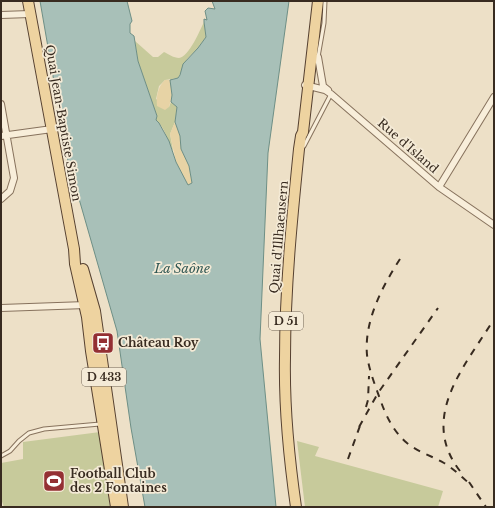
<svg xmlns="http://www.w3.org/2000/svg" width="495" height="508" font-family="'Libre Baskerville',serif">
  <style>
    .green { fill: #c7ca9b }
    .sand { fill: #e7d3a5 }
    .water { fill: #a8c0b8; stroke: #6e8f86 }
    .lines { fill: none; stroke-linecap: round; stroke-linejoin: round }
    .lane-casing { stroke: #87725d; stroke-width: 5 }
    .street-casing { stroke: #87725d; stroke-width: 8 }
    .primary-casing { stroke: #564131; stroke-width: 12 }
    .lane { stroke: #f8eeda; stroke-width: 3 }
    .street { stroke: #f8eeda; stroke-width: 6 }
    .primary { stroke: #eed3a0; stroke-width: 10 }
    .rail { stroke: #382b20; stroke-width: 2; stroke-dasharray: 7 7; stroke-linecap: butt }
    .labels { text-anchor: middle; stroke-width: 3.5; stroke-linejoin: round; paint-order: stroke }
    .shield { fill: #f4ead6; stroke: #706457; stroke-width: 1 }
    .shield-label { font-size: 11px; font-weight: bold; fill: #382b20 }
    .street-label { font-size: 12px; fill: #382b20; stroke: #f4ead6 }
    .poi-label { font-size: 12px; font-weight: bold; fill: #382b20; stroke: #f4ead6; text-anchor: start }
    .water-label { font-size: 13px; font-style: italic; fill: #305753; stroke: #f4ead6 }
  </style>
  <rect width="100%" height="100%" fill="#ede0c7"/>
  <path class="green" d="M204 22 206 37 198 48 187 59 178 78 165 80 159 86 156 99 169 107 171 102 177 107 175 122 170 134 173 150 171 149C168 139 164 127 156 120L157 116 138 61 135 41 153 57H158L164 52C168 54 174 58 179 58 189 57 200 30 204 22Z
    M100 432 110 507H4L1 499V463L23 459V442Z
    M297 441 319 447 315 456 443 491 438 507H305Z"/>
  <path class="sand" d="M165 80H170L172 95 169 107 165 110 157 106C156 96 158 87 165 80Z
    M175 122 180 136 181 149 189 166 192 183 188 185 176 162 170 134Z"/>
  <path class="water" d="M40 1H127L132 21 130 24V33L134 36 138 61 157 116 156 120 159 123 169 141 176 162 188 185 192 183 189 166 181 149 180 136 175 122 177 107 171 102 172 95 170 80 178 78 180 75 183 64 198 48 206 37 204 22V19L207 20 205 11 208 8 215 9 212 1H289L268 153 260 339 276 507H145L131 428 117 331 67 157Z"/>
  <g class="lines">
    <g class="lane-casing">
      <path id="lane" d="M318 57 324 23 325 1
        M304 146 331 94
        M1 456 10 451 19 441 29 433 44 429 100 424"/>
    </g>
    <g class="street-casing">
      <path id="street" d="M1 15 30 14
        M318 57 323 86 328 90
        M305 85 325 90 331 94 439 187 494 225
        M1 104 14 178 10 191 1 199
        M1 136 52 129
        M439 187 494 97
        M1 308 86 305"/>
    </g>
    <g class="primary-casing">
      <path id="primary" d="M28 1 74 249 75 264 87 317 91 351 116 507
        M83 269 95 311 123 507
        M296 507C289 458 284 408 285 358 285 288 292 218 299 149L301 136 303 132 318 1"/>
    </g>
    <use href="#lane" class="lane"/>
    <use href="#street" class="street"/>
    <use href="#primary" class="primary"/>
    <path class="rail" d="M400 259C382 287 364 321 367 355 369 370 375 385 380 399 386 416 393 431 407 443 418 452 432 456 444 463 454 469 463 478 472 486
      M366 407 368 400 369 376
      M359 427 378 393 438 308
      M348 459 361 423
      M460 471C418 417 466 365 494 319
      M469 482 486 507"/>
  </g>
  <defs>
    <g id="bus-square" transform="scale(1.15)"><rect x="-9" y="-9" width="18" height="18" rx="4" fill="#942f33" stroke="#f4ead6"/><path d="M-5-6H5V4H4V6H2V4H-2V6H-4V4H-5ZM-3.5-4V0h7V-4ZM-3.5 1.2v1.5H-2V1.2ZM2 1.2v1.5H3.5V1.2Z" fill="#fff"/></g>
    <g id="stadium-square" transform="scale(1.15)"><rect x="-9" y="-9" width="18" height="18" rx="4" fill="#942f33" stroke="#f4ead6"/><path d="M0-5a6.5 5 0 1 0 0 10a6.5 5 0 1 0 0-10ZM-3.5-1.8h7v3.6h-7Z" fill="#fff"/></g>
  </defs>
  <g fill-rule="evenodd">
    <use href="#bus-square" x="103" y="343"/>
    <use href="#stadium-square" x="54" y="481"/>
  </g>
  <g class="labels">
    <g class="shield">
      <rect x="269" y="312" width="34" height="18" rx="3"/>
      <rect x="82" y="368" width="44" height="18" rx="3"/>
    </g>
    <g class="shield-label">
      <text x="286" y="325">D 51</text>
      <text x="104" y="381">D 433</text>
    </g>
    <g class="street-label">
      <text transform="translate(63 123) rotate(80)" y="4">Quai Jean-Baptiste Simon</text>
      <text transform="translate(408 146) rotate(41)" y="4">Rue d'Island</text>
      <text transform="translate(279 237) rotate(-85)" y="4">Quai d'Illhaeusern</text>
    </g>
    <g class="poi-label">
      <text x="118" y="347">Château Roy</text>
      <text x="70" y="478">Football Club<tspan x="70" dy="14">des 2 Fontaines</tspan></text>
    </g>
    <g class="water-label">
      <text x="182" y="273">La Saône</text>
    </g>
  </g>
  <rect width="495" height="508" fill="none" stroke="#382b20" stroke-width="4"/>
</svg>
